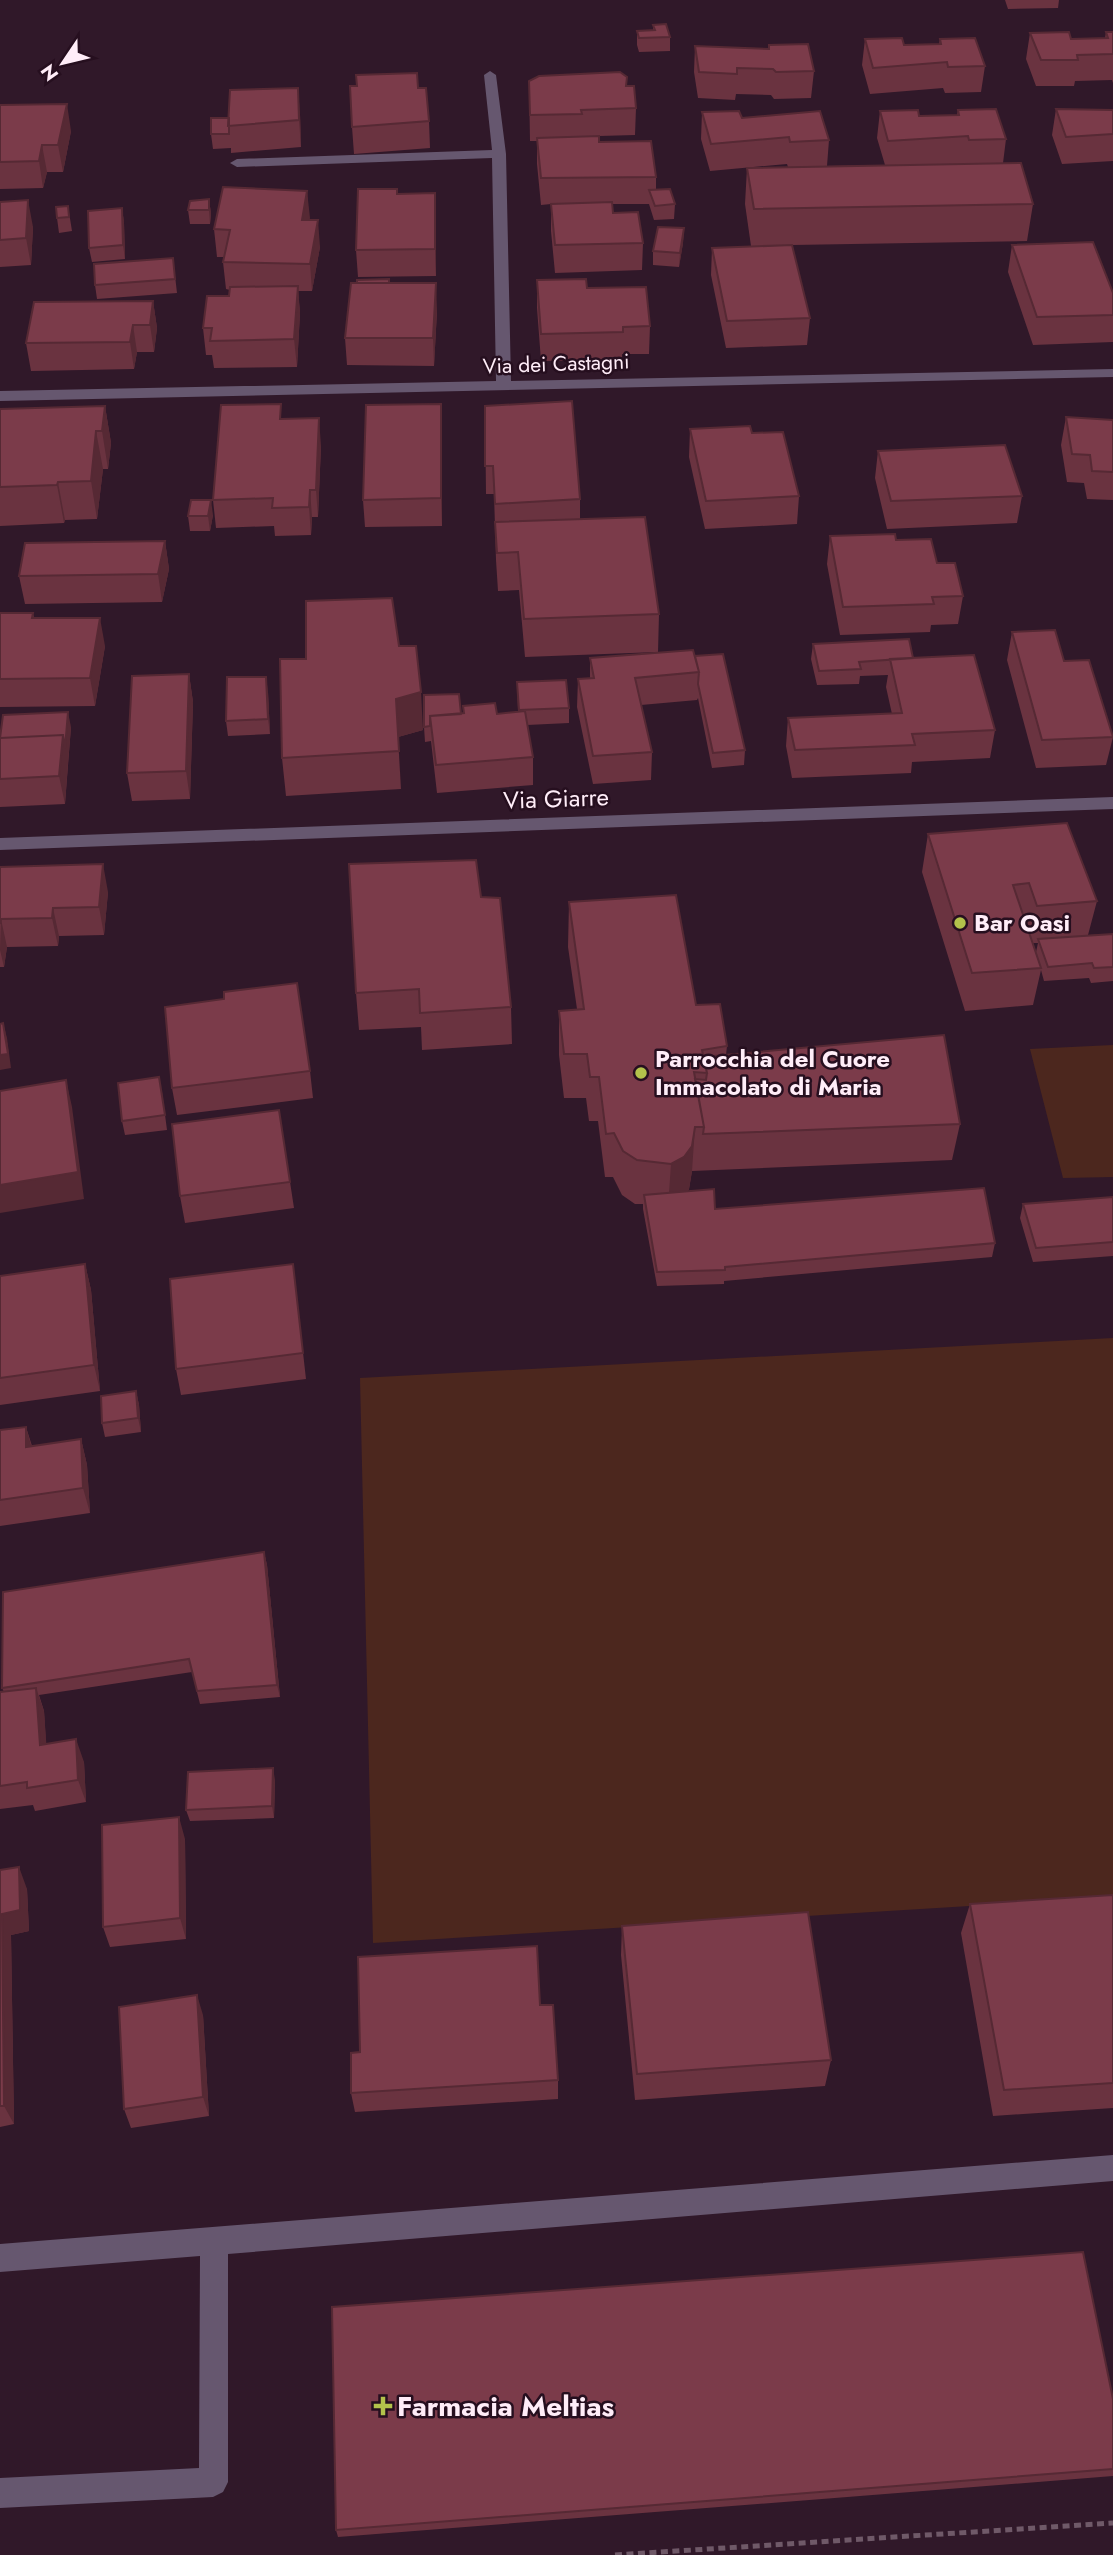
<svg xmlns="http://www.w3.org/2000/svg" width="1113" height="2555" font-family="Jost,sans-serif">
  <style>
    .green { fill: #4c271e }
    .lines { fill: none; stroke-linecap: round; stroke-linejoin: round }
    .path { stroke: #6f5968; stroke-width: 5; stroke-dasharray: 7 4.5; stroke-linecap: butt }
    .minor { fill: #66576f; fill-rule: evenodd }
    .wall { fill: #6a3340; fill-rule: evenodd }
    .shaded-wall { fill: #562934 }
    .building { fill: #7b3b4a; stroke: #562934; stroke-width: 2 }
    .poi-dot { fill: #b3c24b; stroke: #260f1f; stroke-width: 2.5 }
    .labels { text-anchor: middle; stroke-width: 5; stroke-linejoin: round; paint-order: stroke }
    .far-street-label { font-size: 21px; fill: #ffedf8; stroke: #260f1f }
    .street-label { font-size: 24px; fill: #ffedf8; stroke: #260f1f }
    .poi-label { font-size: 24px; font-weight: bold; fill: #ffedf8; stroke: #260f1f; text-anchor: start }
    .near-poi-label { font-size: 28px; font-weight: bold; fill: #ffedf8; stroke: #260f1f; text-anchor: start }
  </style>
  <rect width="100%" height="100%" fill="#301829"/>
  <path class="green" d="M1113 1045V1177L1063 1178 1030 1049Z
    M1113 1338V1897L373 1943 360 1378Z"/>
  <g class="lines">
    <path class="path" d="M615 2555 1113 2523"/>
    <path class="minor" d="M490 71 496 75 506 154 511 381 1113 369V377L0 401V391L496 381 492 158 237 167 230 163 237 159 492 150 484 75Z
      M1113 797V809L0 850V838Z
      M1113 2155V2181L228 2254V2482L223 2492 213 2497 0 2508V2478L199 2468 200 2256 0 2272V2244Z"/>
  </g>
  <path class="wall" d="M1005 0H1059L1058 8 1008 9Z
    M653 25 670 37V51L639 52 637 45V31L653 30Z
    M1106 32 1113 54V83L1112 80 1075 81 1074 86H1036L1026 59 1030 33 1071 39 1105 38Z
    M865 39 904 45 939 44 940 39 985 66 981 92 945 93 943 88 870 94 862 65Z
    M769 45 814 71 811 98 774 99 771 95 736 94 735 100 698 98 694 72 695 46 769 49Z
    M529 81 627 86 636 108 635 135 599 136V142L656 177V190L675 204 674 219 654 220 649 204H612L613 213 643 243 642 270 555 273 551 231V204L541 205 537 164V141H530Z
    M0 105 71 131 63 172H47L43 188 0 189Z
    M1056 109 1113 110V161L1062 164 1052 135Z
    M958 110 1006 139 1003 163 1033 204 1027 241 792 245 810 318 807 345 726 348 711 275 712 248 751 246 745 204 747 168 788 167 787 164 710 171 701 139 702 112 742 118 829 140 827 166 885 165 877 138 880 111 919 116 957 115Z
    M300 114 301 147 231 153V148L213 149 211 134 229 118Z
    M429 121 430 148 354 154 352 127Z
    M307 191 309 220 320 247 312 291H298L300 313 297 367 214 368 212 355H206L203 328 229 296 230 290 226 289 223 262 224 257H217L214 229Z
    M435 193 436 276 358 277 356 250 397 194Z
    M209 199 211 214 210 224H190L188 210Z
    M0 202 33 227 31 265 0 267Z
    M68 206 72 231 59 233 57 218Z
    M122 208 124 223 125 259 92 262 89 248Z
    M684 228 683 243 679 267 653 265V251Z
    M1012 245 1113 293V342L1033 345 1008 272Z
    M173 258 177 293 97 299 95 285Z
    M537 280 587 288 650 326 649 354H622V360L541 361 537 308Z
    M389 283 437 311 434 366 347 365 345 338Z
    M153 301 157 328 154 352H137L134 369 31 371 26 343Z
    M105 406 111 443 108 469H103L97 519 65 520 64 523 0 526V409Z
    M485 406 580 499V519L659 614 658 652 525 657 519 590 498 591 496 560 494 494H486Z
    M1066 417 1113 420V500L1087 499 1084 483 1067 482 1061 445Z
    M282 419 321 446 318 517H312L311 535 275 536 274 526 216 528 213 500Z
    M690 429 752 433 799 496 797 524 705 529 689 457Z
    M442 432V526L365 527 363 500Z
    M878 451 1022 496 1017 523 887 529 875 478Z
    M213 515 210 531H190L188 516Z
    M830 536 896 540 937 563 963 596 958 624 931 625 930 632 840 635 827 564Z
    M165 541 169 569 162 602 25 604 19 576Z
    M0 613H33L34 618 105 646 95 706 0 707Z
    M1012 632 1064 661 1113 737 1106 765 1036 768 1007 660Z
    M813 644 913 658 995 730 990 758 912 762 911 773 792 778 786 746 788 718 892 714 886 687 888 675 860 676 859 684 817 685 811 659Z
    M399 646 423 730 398 737 401 789 286 796 282 758 306 659Z
    M695 656 745 750 744 765 712 768 698 698 697 700 641 705 652 752 651 780 593 784 577 707 578 679 590 678V658Z
    M189 674 193 702 190 799 132 801 127 773Z
    M517 682 569 708V723L527 725 533 757V785L437 793 431 741 425 742 424 727 461 714H497L518 712Z
    M268 692 270 734 228 736 226 721Z
    M71 727 65 804 0 807V738Z
    M928 834 1097 901 1088 935 1113 934V981L1091 983 1089 978 1044 981 1041 970 1033 1005 965 1011 922 872ZM1033 943H1038L1036 952Z
    M0 867 108 892 104 935 59 936 58 946 7 947 4 967H0Z
    M481 897 511 1007 512 1044 422 1050 421 1027 359 1030 356 993Z
    M569 902 696 1005 727 1046 726 1055 960 1124 952 1160 692 1171 689 1189 688 1191 715 1209 995 1243 992 1257 724 1281V1284L657 1286 643 1209V1204H635L622 1195 613 1177H605L598 1121H589L586 1098H564L559 1055V1011L577 1009 568 947Z
    M310 1071 313 1098 177 1115 172 1088Z
    M162 1092 167 1130 125 1135 122 1121Z
    M279 1110 294 1208 185 1223 180 1196Z
    M1113 1197V1256L1033 1262 1020 1218 1023 1204Z
    M85 1264 91 1290 100 1391 0 1405V1276Z
    M293 1264 306 1379 181 1395 176 1369Z
    M136 1391 139 1405 141 1432 105 1437 102 1423Z
    M26 1427 32 1446 81 1439 87 1465 90 1513 0 1526V1430Z
    M264 1552 267 1565 280 1697 200 1704 192 1672 39 1695 44 1711 46 1744 84 1762 86 1802 35 1811 33 1805 0 1809V1692H4L2 1688Z
    M275 1780 274 1818 190 1821 186 1810Z
    M185 1839 186 1939 110 1947 103 1927Z
    M0 1870 27 1889 29 1931 11 1935 14 2124 0 2127Z
    M1113 1895V2108L993 2116 961 1933 970 1904Z
    M622 1926 831 2060 825 2086 635 2100 621 1955Z
    M540 2005 558 2080V2099L355 2112 351 2093 360 2052Z
    M203 2015 209 2116 131 2128 124 2109Z
    M1113 2399V2476L338 2537 336 2530Z"/>
  <path class="shaded-wall" d="M298 88 300 114 301 147 299 120Z
    M67 104 71 131 63 172 58 145Z
    M42 145 47 172 43 188 39 161Z
    M307 191 310 218 304 247 302 220Z
    M435 193 436 220V276L435 249Z
    M209 199 211 214 210 224 209 210Z
    M28 200 33 227 31 265 26 238Z
    M122 208 124 223 125 259 123 245Z
    M318 220 320 247 312 291 310 264Z
    M684 228 683 243 679 267 680 253Z
    M436 283 437 311 434 366 433 338Z
    M298 286 300 313 297 367 294 339Z
    M153 301 157 328 154 352 150 325Z
    M133 325 137 352 134 369 130 342Z
    M441 404 442 432V526L441 498Z
    M105 406 111 443 108 469 102 431Z
    M319 418 321 446 318 517 316 490Z
    M96 431 103 469 97 519 91 481Z
    M58 482 65 520 64 523 57 485Z
    M310 490 312 517 311 535 309 507Z
    M211 500 213 515 210 531 208 516Z
    M165 541 169 569 162 602 158 574Z
    M100 618 105 646 95 706 90 678Z
    M189 674 193 702 190 799 186 771Z
    M266 677 268 692 270 734 268 719Z
    M421 692 423 730 398 737 401 789 396 699Z
    M68 712 71 727 68 763 65 748Z
    M63 735 68 763 65 804 59 776Z
    M103 864 108 892 104 935 99 907Z
    M53 908 59 936 58 946 52 918Z
    M1 919 7 947 4 967 0 950Z
    M3 1023 7 1038 11 1068 0 1070V1055Z
    M66 1080 72 1107 84 1199 0 1213V1185Z
    M695 1127 692 1171 689 1189 682 1201 668 1207 671 1164Z
    M85 1264 91 1290 100 1391 94 1365Z
    M136 1391 139 1405 141 1432 138 1418Z
    M26 1427 33 1452 26 1447Z
    M81 1439 87 1465 90 1513 83 1488Z
    M264 1552 267 1565 280 1697 277 1685Z
    M36 1688 44 1711 48 1767 40 1745Z
    M76 1739 84 1762 86 1802 78 1780Z
    M273 1768 275 1780 274 1818 272 1806Z
    M179 1817 185 1839 186 1939 180 1918Z
    M19 1867 27 1889 29 1931 11 1935 14 2124 4 2106 2 1914Z
    M197 1995 203 2015 209 2116 203 2097Z"/>
  <path class="building" d="M666 24 670 37 639 38 637 31 655 30 653 25Z
    M1069 32 1071 39 1108 38 1106 32H1113V54L1077 55 1078 60H1041L1030 33Z
    M902 38 904 45 941 44 940 39 975 38 985 66 948 67 947 62 873 68 865 39Z
    M808 44 814 71 776 72 773 69 737 68V74L699 72 695 46 769 49V45Z
    M620 72 627 77 626 86H634L636 108 581 110 582 114 530 115 529 81 539 76Z
    M417 73 418 88H426L429 121 352 127 350 86H357L356 75Z
    M298 88 299 120 228 126 230 90Z
    M67 104 58 145H42L39 161 0 162V105Z
    M996 109 1006 139 969 140 968 136 888 141 880 111 918 110 919 116 959 115 958 110Z
    M1056 109 1113 110V134L1066 137Z
    M739 111 742 118 820 111 829 140 790 142 789 137 711 144 702 112Z
    M211 118H229V134H211Z
    M599 136V142L651 141 656 177 541 178 537 138Z
    M1021 163 1033 204 754 209 747 168Z
    M223 187 307 191 302 220H318L310 264 223 262 230 230 214 229Z
    M358 189H397V194L435 193V249L356 250Z
    M670 189 675 204 655 206 649 190Z
    M209 199V210H188L190 201Z
    M28 200 26 238 0 240V202Z
    M612 202 613 213 638 212 643 243 555 245 551 204Z
    M68 206 69 217 57 218 56 207Z
    M122 208 123 245 89 248 88 211Z
    M658 227 684 228 680 253 653 251Z
    M1093 242 1113 293V315L1037 317 1012 245Z
    M792 245 810 318 727 321 712 248Z
    M173 258 175 279 95 285 94 264Z
    M389 279V283H357V280Z
    M586 279 587 288 646 287 650 326 623 327V332L541 334 537 280Z
    M351 283H436L433 338H345Z
    M298 286 294 339 210 341 212 328H203L207 296H229L230 287Z
    M153 301 150 325H133L130 342 26 343 34 302Z
    M572 401 580 499 495 504 493 466H485V406Z
    M281 404 280 419 319 418 316 490H310L309 507 272 508 273 498 213 500 221 405Z
    M441 404V498L363 500 366 405Z
    M105 406 102 431H96L91 481 58 482 57 485 0 487V409Z
    M1066 417 1113 420V472L1092 471 1090 455 1072 454Z
    M750 426 752 433 783 432 799 496 706 501 690 429Z
    M1005 445 1022 496 891 501 878 451Z
    M191 500H211L208 516H188Z
    M645 517 659 614 524 619 518 552 497 553 495 522Z
    M895 534 896 540 931 539 937 563H955L963 596 932 597 934 604 843 607 830 536Z
    M165 541 158 574 19 576 25 543Z
    M392 598 399 646H416L421 692 396 699 399 751 282 758 280 659H306V601Z
    M0 613H33L32 618H100L90 678 0 679Z
    M1055 630 1064 661 1089 660 1113 737 1042 740 1012 632Z
    M909 639 913 658 859 662 861 669 819 671 813 644Z
    M693 650 699 672 635 678 652 752 593 756 578 679 594 678 590 658Z
    M723 654 745 750 713 753 698 684 699 672 695 656Z
    M974 655 995 730 912 734 915 745 795 750 788 718 902 713 890 659Z
    M189 674 186 771 127 773 132 676Z
    M227 677H266L268 719 226 721Z
    M566 680 569 708 519 710 517 682Z
    M459 694 461 714 430 716V726L424 727V695Z
    M495 703 497 714 525 711 533 757 436 765 430 716 464 713 463 706Z
    M68 712 65 748 63 735 0 738 3 715Z
    M63 735 59 776 0 779V738Z
    M1067 823 1097 901 1037 906 1029 883 1013 885 1041 968 972 973 928 834Z
    M476 860 481 897 500 898 511 1007 420 1013 419 989 356 993 349 864Z
    M103 864 99 907 53 908 52 918 1 919 0 924V867Z
    M676 895 696 1005 720 1004 727 1046 702 1050 707 1073 694 1072 704 1127H695L692 1146 684 1157 671 1164 637 1160 623 1151 614 1133 606 1134 599 1077H590L587 1054H564L559 1011 584 1009 569 902Z
    M1113 934V967L1094 968 1092 963 1048 967 1038 939Z
    M297 983 310 1071 172 1088 165 1007 224 999V992Z
    M3 1023 8 1054 0 1055V1024Z
    M944 1035 960 1124 703 1134 704 1127 695 1079 706 1080 707 1073 703 1057Z
    M159 1077 165 1115 122 1121 118 1083Z
    M66 1080 78 1172 0 1185V1091Z
    M279 1110 290 1182 180 1196 172 1124Z
    M984 1188 995 1243 725 1267V1270L657 1272 644 1195 714 1189 715 1209Z
    M1113 1197V1242L1036 1248 1023 1204Z
    M85 1264 94 1365 0 1378V1276Z
    M293 1264 303 1353 176 1369 170 1279Z
    M136 1391 138 1418 102 1423 101 1396Z
    M26 1427V1447L81 1439 83 1488 0 1500V1430Z
    M264 1552 277 1685 197 1691 189 1659 2 1688 3 1592Z
    M36 1688 40 1745 76 1739 78 1780 27 1788V1782L0 1786V1692Z
    M273 1768 272 1806 186 1810 188 1772Z
    M179 1817 180 1918 103 1927 102 1825Z
    M19 1867 20 1910 2 1914 4 2106H0V1870Z
    M1113 1895V2083L1004 2090 970 1904Z
    M808 1912 831 2060 637 2074 622 1926Z
    M537 1946 540 2005H553L558 2080 351 2093V2053L360 2052 358 1957Z
    M197 1995 203 2097 124 2109 119 2007Z
    M1083 2252 1113 2399V2469L336 2530 332 2307Z"/>
  <g class="poi-dot">
    <circle cx="960" cy="923" r="7"/>
    <circle cx="641" cy="1073" r="7"/>
    <path d="M379.5 2395.5h7v7h7v7h-7v7h-7v-7h-7v-7h7z"/>
  </g>
  <g class="labels">
    <g class="far-street-label">
      <text transform="translate(556 364) rotate(-2)" y="7">Via dei Castagni</text>
    </g>
    <g class="street-label">
      <text transform="translate(556 799) rotate(-2)" y="8">Via Giarre</text>
    </g>
    <g class="poi-label">
      <text x="974" y="931">Bar Oasi</text>
      <text x="655" y="1067">Parrocchia del Cuore<tspan x="655" dy="28">Immacolato di Maria</tspan></text>
    </g>
    <g class="near-poi-label">
      <text x="397" y="2416">Farmacia Meltias</text>
    </g>
  </g>
  <g transform="translate(63 63) rotate(235)" stroke="#260f1f" stroke-width="5" paint-order="stroke">
  <path d="M0-5L12 26L0 18L-12 26Z" fill="#ffedf8"/>
  <text y="-10" font-size="19" font-weight="bold" text-anchor="middle" fill="#ffedf8">N</text>
  </g>
</svg>
